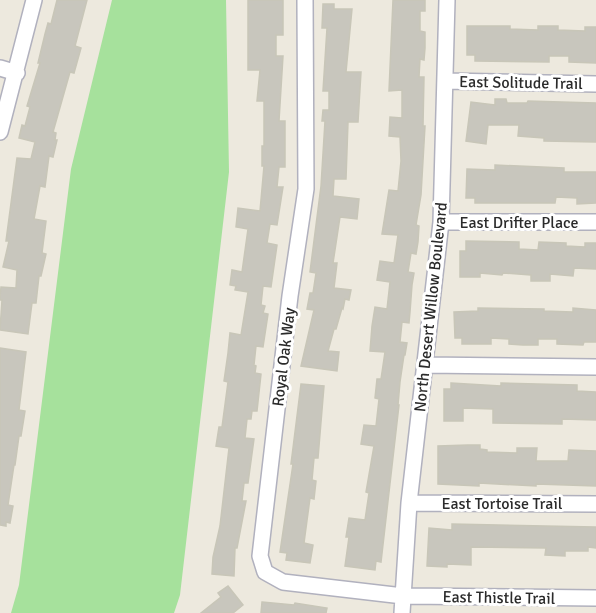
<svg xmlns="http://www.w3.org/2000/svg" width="596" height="613" font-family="Signika,sans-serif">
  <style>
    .grass { fill: #a6e19c }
    .building { fill: #c8c6bd; stroke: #c8c6b8; stroke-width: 1.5 }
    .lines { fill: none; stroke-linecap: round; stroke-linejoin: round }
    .minor-casing { stroke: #b1b1be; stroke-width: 18 }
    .minor { stroke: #fff; stroke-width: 15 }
    .labels { text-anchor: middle; stroke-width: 6; stroke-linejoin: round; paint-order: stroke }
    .street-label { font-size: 16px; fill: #2b2b2b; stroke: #fff }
  </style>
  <rect width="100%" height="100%" fill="#ede9de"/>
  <path class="grass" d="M112 0H226L229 172 180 595 174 613H11L19 585 71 169Z"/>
  <path class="building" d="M57 0H87L75 46 81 48 74 73 70 72 53 132 56 133 55 140H57L53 157 49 156 45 187 40 186 34 219 46 221 42 253 46 254 41 276H39L36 303H32L28 334 0 330 2 300H0V296L1 287 16 288 17 270 3 267 9 241H6L17 158 31 159 35 142 19 138 22 125 25 126 30 107 27 106 40 63H38L45 34 48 23 51 24Z
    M248 0H283V35H276V56H283L279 121H285V167H279L277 187H283L277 225 270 224 267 243 277 245 271 287 263 286 261 305 265 306 263 313 268 314 263 347 256 346 254 365 256 366 255 373 261 374 257 411H252L251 419H247L245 438 254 439 248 483H244L242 501H246L237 548H235L234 576 212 574 213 557 220 526 229 448 216 446 219 427H222L228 382 224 381 228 353 230 333 241 335 248 292 235 290 236 286 230 285 232 270 242 272 248 229 236 227 238 208 260 211 264 166H262V146H264V101H257L260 70H248Z
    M393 0H425V11H420V31L425 32V48L424 60 420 59 419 77H424L423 126H425L421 195 416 225 419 226 418 242 416 254 411 253 408 272 414 273 412 285 410 312 409 323 402 322 400 342 407 343 405 355H404L400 382 398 405H399L381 562 376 561 375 570 345 566 349 537H346L349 518 365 520 369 493 366 492 374 446 361 444 364 425 376 426 379 399 375 398 377 379H381L385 352 370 351 372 326 375 307 387 309 390 282 377 280 380 261 394 263 398 235 382 234 389 190 398 191 401 161 400 137 389 136 390 117 402 118V90L389 91Z
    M323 4H334V9H352L346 72H361L358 122H348L346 179H334L333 196 359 199 357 219 340 217 333 263H337L334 288 351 290 349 300 345 299 343 309 342 308 336 329H334L328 351 339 352 337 371 301 366 314 310 307 309 310 293H313L316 273 310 272 321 186 325 121H322L323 110H329V91H323L327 28H322Z
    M467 26H510V29L538 30V26H558V30L585 31V27H596V63L569 62V56H549V62L475 61V55H467Z
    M495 99H506L507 103H527L528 101 596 103V142L544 141V138L518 136 519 125H488L486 144 466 141 471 102 495 105Z
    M495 165 564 168V172H596V203L577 204V198L556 197 555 203H475V198H466L467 169 495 170Z
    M466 241 519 242V249L538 250 539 242 566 243V246L585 247V243H596V269L574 268 573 276 550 274V281H531V275L503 273 502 275 480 273V277H460V251H466Z
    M478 308 544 309V311L573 312V308L596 310V342H584L583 345 557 344V339H538V345H523L509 344V339L491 338V344H462V338H455L454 312 478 311Z
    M0 348 26 352 19 410 25 411 21 436H19L15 465H14L8 505 13 506 10 523 6 522V526L0 525Z
    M451 383 501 386V383L577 385V391L596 392V420L562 419V424L493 423V409L463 408V421H444V389H451Z
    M301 384 324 386 318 458H314L312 480 316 481 314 499 310 498 304 543 313 545 310 563 286 560 287 553 280 552 293 464H291Z
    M468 445H480V449L487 450V452L517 453V448H537L536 461H568L569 450 596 451V486L536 484V486L479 483V486L438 484V446Z
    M452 524 596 527V548L588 547V551H565V556L545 555 546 548 471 547V565L447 564V567L427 566 429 528 452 530Z
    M228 586 243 605 233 613H201L221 597 218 593Z
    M262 602 294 605 295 603 327 608 326 613H261Z"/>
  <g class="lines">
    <g class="minor-casing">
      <path id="minor" d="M305 0 306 189 290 296 260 556 265 572 283 582 403 596 596 598
        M0 68 17 73
        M445 81 596 84
        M0 132 34 0
        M441 222H596
        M425 365 596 367
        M409 503 596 504
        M402 613 409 503 441 222 447 0"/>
    </g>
    <use href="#minor" class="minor"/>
  </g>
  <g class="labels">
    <g class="street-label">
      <text transform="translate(521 82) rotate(1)" y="6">East Solitude Trail</text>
      <text x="519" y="228">East Drifter Place</text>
      <text transform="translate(430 307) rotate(-84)" y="6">North Desert Willow Boulevard</text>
      <text transform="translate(283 357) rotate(-83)" y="6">Royal Oak Way</text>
      <text x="502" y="509">East Tortoise Trail</text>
      <text transform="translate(499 597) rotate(1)" y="6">East Thistle Trail</text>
    </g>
  </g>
</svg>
